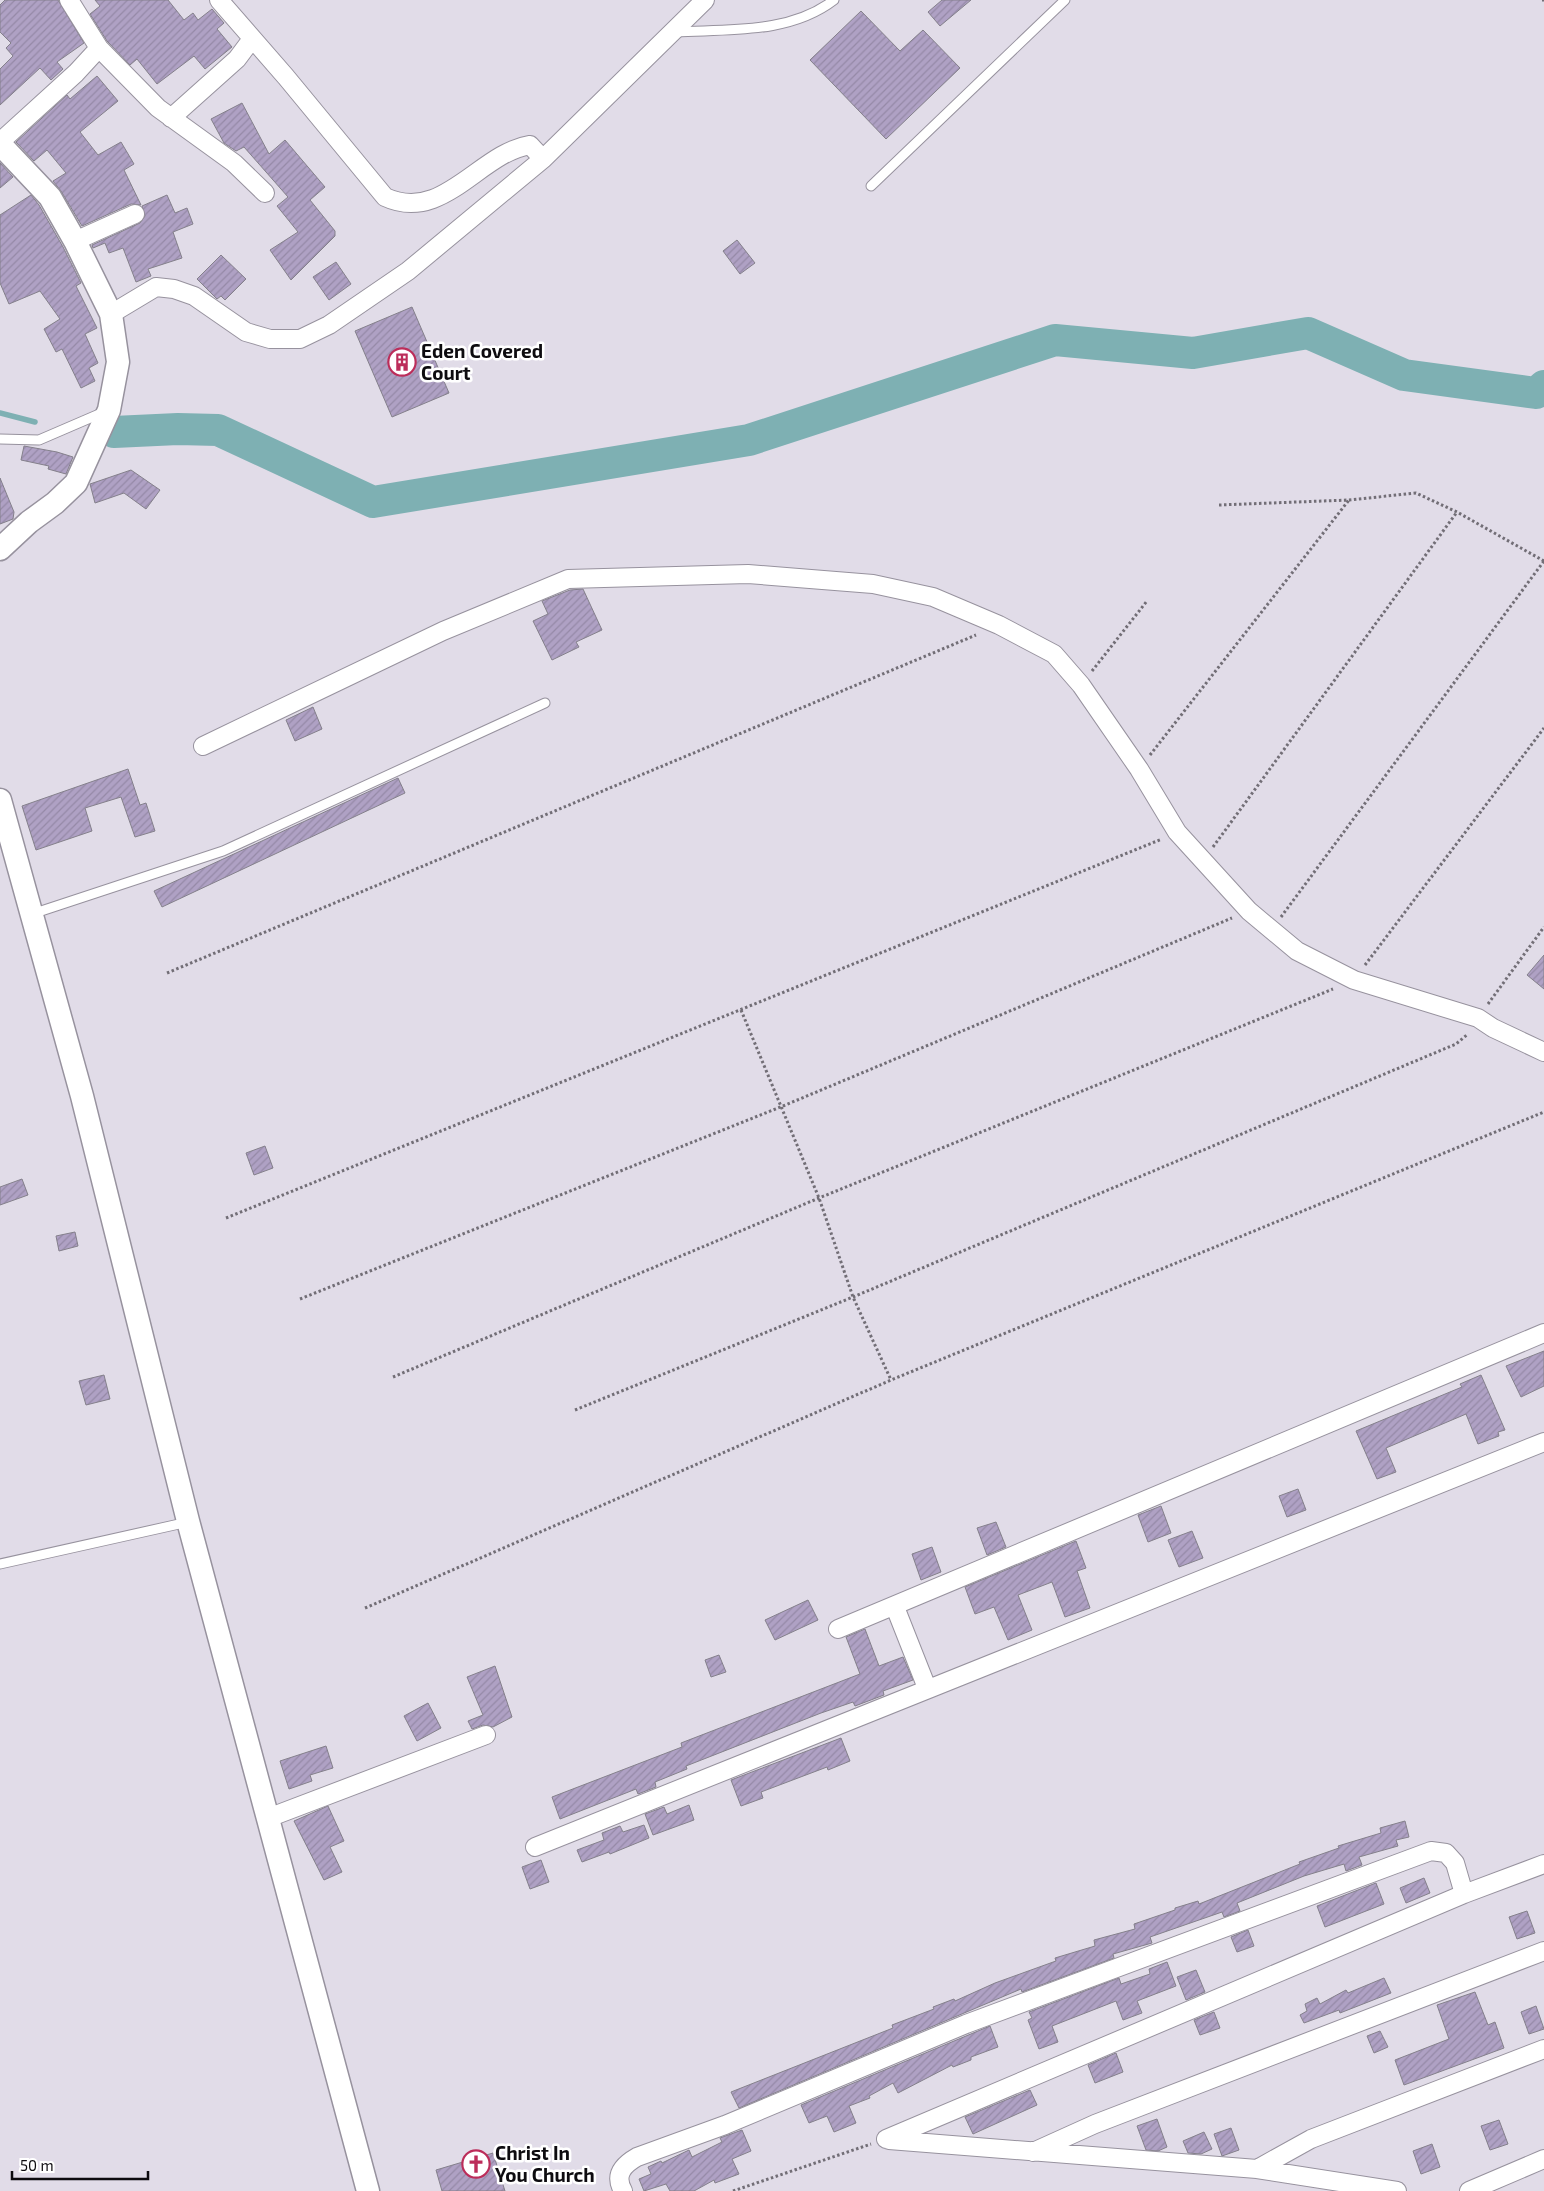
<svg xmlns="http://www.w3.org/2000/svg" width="1544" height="2191" font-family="'Exo 2',sans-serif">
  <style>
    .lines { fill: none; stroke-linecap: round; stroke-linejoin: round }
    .stream { stroke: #7eb0b3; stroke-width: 5.5 }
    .river { stroke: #7eb0b3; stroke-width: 32 }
    .building { fill: url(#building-hatch); stroke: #84808b }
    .service-casing { stroke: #97929e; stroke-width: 11 }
    .minor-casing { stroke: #97929e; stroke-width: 20 }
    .tertiary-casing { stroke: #97929e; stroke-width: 25 }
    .path { stroke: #726e76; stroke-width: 3; stroke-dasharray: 2.5 2.5; stroke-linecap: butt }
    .service { stroke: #fff; stroke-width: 9 }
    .minor { stroke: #fff; stroke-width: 18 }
    .tertiary { stroke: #fff; stroke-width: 22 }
    .labels { text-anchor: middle; stroke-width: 5; stroke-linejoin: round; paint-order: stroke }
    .poi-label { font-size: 19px; font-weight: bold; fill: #0d0b0f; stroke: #fff; text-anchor: start }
  </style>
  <defs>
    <pattern id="building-hatch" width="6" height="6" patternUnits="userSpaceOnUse" patternTransform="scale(1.25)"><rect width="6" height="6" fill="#afa1c4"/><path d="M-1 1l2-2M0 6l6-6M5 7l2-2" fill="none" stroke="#9589a7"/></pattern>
  </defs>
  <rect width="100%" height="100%" fill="#e1dce8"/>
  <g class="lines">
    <path class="stream" d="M0 413 35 422"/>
    <path class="river" d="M114 432 178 429 218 430 373 502 749 440 1055 340 1193 353 1308 333 1404 375 1536 393 1544 386"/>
  </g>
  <path class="building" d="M5 0H58L84 43 57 62 63 69 51 80 40 68 0 105V69L13 56 6 48 11 43 0 32V5Z
    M95 0H168L184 20 193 13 198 20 212 9 224 23 217 29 232 47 205 69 194 56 157 84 137 59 130 65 107 41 90 14 100 6Z
    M942 0H971L940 26 928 12Z
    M861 11 900 51 923 30 960 68 886 139 810 60Z
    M97 76 118 101 80 132 98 155 121 142 134 164 124 170 141 205 131 204 82 226 61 191 53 181 66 173 47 150 34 161 16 142 67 95 70 99Z
    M242 103 269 154 285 140 325 187 310 200 335 231V236L291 280 270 250 298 232 277 206 288 197 244 147 236 151 224 143 211 119Z
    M0 163 13 177 0 188Z
    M31 195 39 205 63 247 81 283 76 286 97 328 85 334 98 363 89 368 95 381 81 388 62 349 56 352 44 329 60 319 40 291 9 304 0 283V215Z
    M167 195 175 213 187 208 193 224 173 232 182 258 148 269 151 276 136 282 123 248 109 253 105 243 93 248 92 245 140 223 145 216 142 206Z
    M737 240 755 263 740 274 723 251Z
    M221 255 246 279 225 300 221 296 217 299 197 279Z
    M336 262 351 284 329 300 313 277Z
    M412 307 449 393 392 417 355 331Z
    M24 446 57 452 73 457 66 474 48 469 49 466 21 460Z
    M131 470 160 490 146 509 124 493 95 503 90 484Z
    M0 478 14 512 13 519 0 524Z
    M583 589 602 630 576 642 579 647 552 660 533 621 548 614 542 601 570 590Z
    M313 707 322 729 295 741 286 720Z
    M128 769 140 805 146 803 155 831 135 837 121 797 85 808 92 831 36 850 22 806Z
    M398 778 405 793 162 907 154 891Z
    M1544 955V989L1527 975Z
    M265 1146 273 1168 254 1175 246 1153Z
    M22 1179 28 1195 0 1205V1187Z
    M75 1232 78 1246 59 1251 56 1236Z
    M1544 1351V1386L1521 1397 1506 1366Z
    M104 1375 110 1399 86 1405 79 1381Z
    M1481 1375 1505 1430 1498 1432 1499 1436 1478 1444 1466 1414 1386 1448 1396 1472 1377 1479 1356 1431 1462 1387 1460 1384Z
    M1298 1489 1306 1510 1287 1517 1279 1496Z
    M1161 1506 1171 1533 1148 1542 1138 1515Z
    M996 1522 1006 1547 987 1555 977 1528Z
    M1192 1531 1203 1558 1179 1567 1168 1540Z
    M1076 1541 1086 1568 1077 1571 1090 1608 1065 1617 1052 1582 1018 1595 1032 1630 1008 1640 994 1607 975 1614 965 1587Z
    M932 1547 941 1572 921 1580 912 1554Z
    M808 1600 818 1620 775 1640 765 1620Z
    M865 1629 879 1666 903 1657 913 1680 883 1691 884 1695 855 1706 853 1702 821 1713 686 1766 687 1769 655 1782 656 1787 638 1794 636 1789 560 1819 552 1797 682 1747 681 1743 860 1674 846 1637Z
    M719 1655 726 1672 711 1677 705 1660Z
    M495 1666 512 1717 493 1727 483 1725 472 1729 468 1721 483 1715 467 1677Z
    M428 1703 441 1728 417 1741 404 1716Z
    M841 1738 850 1761 828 1770 827 1767 761 1792 763 1798 741 1806 731 1780Z
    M326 1746 333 1768 310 1775 312 1781 289 1789 280 1761Z
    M689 1805 694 1820 653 1835 645 1814 664 1807 667 1814Z
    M328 1806 344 1841 330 1847 342 1872 324 1880 294 1821Z
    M1405 1821 1409 1837 1396 1840 1398 1846 1359 1857 1362 1865 1346 1871 1344 1864 1304 1876 1237 1903 1240 1911 1224 1917 1222 1912 1150 1937 1152 1943 1113 1954 1114 1958 1022 1992 1021 1989 739 2108 731 2092 893 2028 892 2025 934 2009 933 2007 954 1999 955 2001 995 1983 1056 1961 1055 1958 1095 1946 1094 1940 1135 1929 1134 1924 1175 1910V1908L1198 1901 1199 1904 1300 1864 1299 1862 1339 1848 1338 1846 1381 1833 1380 1828Z
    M644 1825 649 1838 610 1854 609 1852 582 1862 577 1850 604 1840 602 1833 620 1826 623 1832Z
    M541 1860 549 1882 530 1889 522 1867Z
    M1424 1878 1430 1893 1406 1903 1400 1888Z
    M1376 1883 1384 1904 1325 1927 1317 1906Z
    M1527 1911 1535 1933 1517 1939 1509 1917Z
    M1248 1930 1254 1946 1237 1952 1231 1937Z
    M1167 1962 1176 1986 1137 2001 1142 2013 1123 2020 1116 2001 1052 2026 1058 2042 1039 2049 1028 2020 1032 2018 1029 2012 1119 1978 1121 1984 1150 1974 1149 1969Z
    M1196 1970 1205 1992 1186 2000 1177 1977Z
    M1384 1978 1391 1993 1340 2013 1339 2010 1304 2023 1300 2015 1307 2011 1305 2004 1317 1998 1320 2004 1346 1990 1348 1993Z
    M1475 1992 1488 2025 1495 2022 1504 2048 1404 2085 1395 2060 1449 2039 1437 2005Z
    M1536 2006 1544 2029 1529 2034 1521 2012Z
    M1214 2012 1220 2028 1200 2035 1194 2020Z
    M990 2026 998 2047 971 2057V2060L953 2067 952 2065 898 2093 893 2083 869 2096 870 2098 849 2106 856 2123 834 2132 827 2116 809 2123 801 2105Z
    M1380 2031 1388 2047 1374 2053 1367 2036Z
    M1116 2053 1123 2072 1095 2083 1088 2065Z
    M1030 2090 1037 2105 973 2134 965 2117Z
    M1157 2119 1167 2147 1158 2151 1146 2150 1137 2126Z
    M1499 2120 1508 2144 1490 2150 1481 2126Z
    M1231 2128 1239 2150 1222 2156 1214 2134Z
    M742 2130 751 2151 732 2159 739 2174 715 2183 714 2180 694 2191H670L666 2184 644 2191 639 2179 651 2174 648 2167 661 2161 662 2163 689 2150 692 2157 722 2142 720 2138Z
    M1204 2132 1212 2149 1201 2154 1188 2153 1183 2141Z
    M1432 2144 1440 2167 1421 2174 1413 2151Z
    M493 2153 505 2191H442L436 2170Z"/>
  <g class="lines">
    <g class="service-casing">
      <path id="service" d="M676 32C729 29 790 34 834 0
        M871 186 1065 0
        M0 439 39 440 104 412
        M32 914 223 851 545 703
        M0 1564 188 1522"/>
    </g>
    <g class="minor-casing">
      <path id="minor" d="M69 0 99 48 158 108 234 163 265 193
        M219 0 286 77 385 197C443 224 479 153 530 145L543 159
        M171 118 237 59 252 39
        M0 142 76 73 99 48
        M75 241 135 214
        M111 314 156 287 174 289 194 296 246 332 270 339H300L329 325 408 271 543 159 705 0
        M203 746 443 631 568 579 748 574 873 584 933 597 999 625 1054 654 1081 685 1139 769 1177 832 1249 911 1297 951 1354 980 1478 1018 1493 1028 1544 1052
        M895 1607 927 1688
        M838 1629 1544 1333
        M268 1818 486 1735
        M535 1847 1544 1442
        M886 2139 1464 1894 1544 1864
        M889 2140 1257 2169 1397 2191
        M1033 2152 1095 2124 1544 1951
        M1257 2169 1311 2139 1544 2049
        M623 2191C614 2175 623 2165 637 2157L725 2125 966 2024 1431 1851 1446 1853 1455 1863 1464 1894
        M1469 2191 1544 2159"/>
    </g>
    <g class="tertiary-casing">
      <path id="tertiary" d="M0 144 50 197 75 241 111 314 118 362 109 410 76 483 55 503 29 522 0 549
        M0 800 82 1096 188 1521 368 2191"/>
    </g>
    <path class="path" d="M1542 0H1544
      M1219 505 1349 500 1416 493 1457 512 1544 561
      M1092 671 1147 601
      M1150 755 1349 500
      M1213 847 1457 512
      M1281 917 1544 561
      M1365 965 1544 728
      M167 973 976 635
      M1488 1004 1544 927
      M741 1010 819 1198 853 1297 891 1380
      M226 1218 1162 839
      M300 1299 783 1106 1232 918
      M393 1377 819 1198 1333 989
      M575 1410 853 1297 1456 1044 1468 1034
      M365 1608 891 1380 1544 1112
      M733 2191 871 2144"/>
    <use href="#service" class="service"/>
    <use href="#minor" class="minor"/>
    <use href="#tertiary" class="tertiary"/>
  </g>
  <defs>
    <g id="building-ring" transform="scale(1.4375)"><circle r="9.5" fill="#fff" stroke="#bc2d5a" stroke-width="1.5"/><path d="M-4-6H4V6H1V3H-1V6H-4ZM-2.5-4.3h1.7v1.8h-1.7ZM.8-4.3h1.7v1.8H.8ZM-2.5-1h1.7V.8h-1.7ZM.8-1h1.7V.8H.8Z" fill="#bc2d5a"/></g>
    <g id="church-ring" transform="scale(1.4375)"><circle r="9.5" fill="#fff" stroke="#bc2d5a" stroke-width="1.5"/><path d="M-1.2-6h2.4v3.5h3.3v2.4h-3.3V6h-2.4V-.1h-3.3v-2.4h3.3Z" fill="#bc2d5a"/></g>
  </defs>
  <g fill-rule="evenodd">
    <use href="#building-ring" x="402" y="362"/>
    <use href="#church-ring" x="476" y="2164"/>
  </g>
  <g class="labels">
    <g class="poi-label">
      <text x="421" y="358">Eden Covered<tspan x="421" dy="22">Court</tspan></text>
      <text x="495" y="2160">Christ In<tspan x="495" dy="22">You Church</tspan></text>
    </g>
  </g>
  <path d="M12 2171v8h136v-8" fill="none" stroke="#0d0b0f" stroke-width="2.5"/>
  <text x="20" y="2171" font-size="15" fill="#0d0b0f" stroke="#ffffff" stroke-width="4" paint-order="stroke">50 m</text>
</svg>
